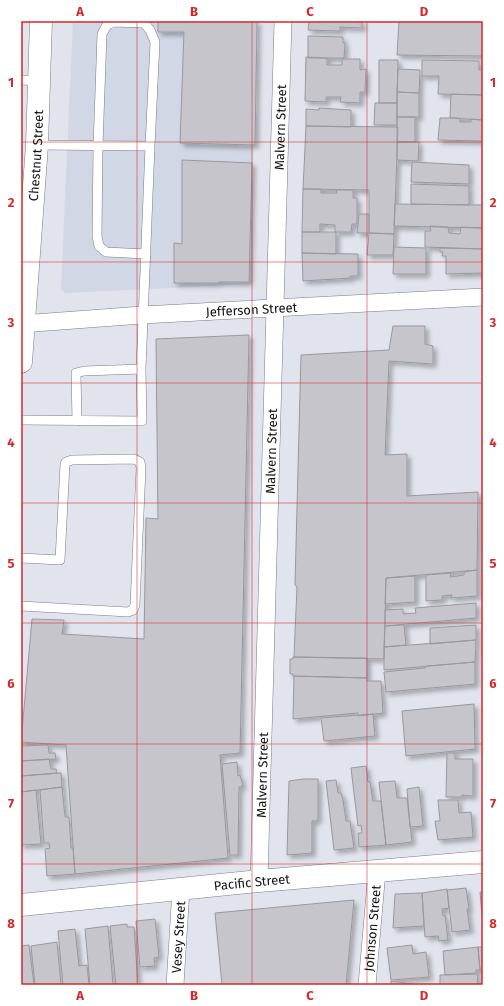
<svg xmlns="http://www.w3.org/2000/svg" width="504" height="1006" font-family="'Fira Sans',sans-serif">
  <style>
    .built { fill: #d1d7e5 }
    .building { fill: #c7c5cc; stroke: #9a979f; filter: url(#shadow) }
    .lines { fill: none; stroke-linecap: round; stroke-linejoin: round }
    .service-casing { stroke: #7a7c83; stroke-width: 10 }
    .minor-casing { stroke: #7a7c83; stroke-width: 18 }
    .tertiary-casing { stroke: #7a7c83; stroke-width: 23 }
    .service { stroke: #fff; stroke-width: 9 }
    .minor { stroke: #fff; stroke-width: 17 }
    .tertiary { stroke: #fff; stroke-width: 22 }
    .grid { fill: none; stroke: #d62828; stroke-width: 1; stroke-opacity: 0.55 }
    .labels { text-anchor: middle; stroke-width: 3.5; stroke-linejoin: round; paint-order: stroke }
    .street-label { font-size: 13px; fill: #101113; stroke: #fff }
    .neatline { fill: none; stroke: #d62828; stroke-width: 1.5 }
    .grid-label { font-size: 13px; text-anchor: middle; font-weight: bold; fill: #d62828 }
  </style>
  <defs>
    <filter id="shadow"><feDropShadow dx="3.5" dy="3.5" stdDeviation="2" flood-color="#0004"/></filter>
  </defs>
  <rect width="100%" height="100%" fill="#e1e4ec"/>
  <path class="built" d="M73 21H255L252 284 65 293 61 289Z"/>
  <path class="building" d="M158 21H257L255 145 180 143 184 32H158Z
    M309 21H362V28L340 27V31L308 30Z
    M399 21H483V56L397 55Z
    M308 36 343 37V43H345L344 58H308Z
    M306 57 327 58V65H342V59H360V70L366 69 365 92H360V103L340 102 341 97H326V102L305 101Z
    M379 60H398L397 103H379Z
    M422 60 479 61V70H483V95L438 94 439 76H422Z
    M398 69 420 70 419 93 397 92Z
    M397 92 419 93V117H397Z
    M451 94 483 95V120L450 118Z
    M375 103H397V125H374Z
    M319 108 351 110V127L306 126V109L319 110Z
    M397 117H415V142H397Z
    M440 118H460V122H471V119L483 120V141L438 140Z
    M306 126 398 127 394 234 369 233V190L303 189Z
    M397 142H419L418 161 397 160Z
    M182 160 252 163 249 282H219V283H174V243L182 244Z
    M412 162 469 165V184L411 182Z
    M411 184 469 186V205L411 204Z
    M303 189H321V193H337L336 190H353V198H357V224H352L351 232H335V225L320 224V232H302Z
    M395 204 483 205V228L394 226Z
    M359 214H369V233H357Z
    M430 226 448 227 449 233 460 234 461 227 483 228V249L425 247V231H431Z
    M302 232H336V254L302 253Z
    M369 233 394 234 393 255H367Z
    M394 247 426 248V274H393Z
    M440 248 483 249V273L446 274V256H442L443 252H440Z
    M302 253 358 254V276H350L351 278 303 281Z
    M393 326H425V344L433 346V364L389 361 385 455 407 454V496L478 492 477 570 386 578 384 659 294 657 297 587 295 585 301 355 389 350Z
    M249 335 240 753 220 755 228 858 75 874 66 745 21 742 32 619 64 620 62 634 144 639 146 518 158 519 156 339Z
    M477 570V596L451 598 452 595 442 596V600L426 601V575L451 573 450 577 464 575V572Z
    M415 576V602L385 604 386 578Z
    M476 603V618L385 626V610L403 609V614L416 613 415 608Z
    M404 625 406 645 384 647 385 626Z
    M476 625V640L430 644V628Z
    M476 640 475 662 384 670V647Z
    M293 657 367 658V678L293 676V674H290V659H293Z
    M475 662V684L386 692 384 672 425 668 427 666Z
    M294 676 367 678V681H381L383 713 358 716V713L293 719Z
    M474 704 475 749 406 756 402 711Z
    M373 714 375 736 324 741 321 718Z
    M48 745 49 753H55L56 759 21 761V746Z
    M447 753H455V759H473V796L462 795V797H446Z
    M49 759 51 769H56L57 773 21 776V761Z
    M237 762 238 776 240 775 243 786 239 787 238 855H230L222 764Z
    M366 766 368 782H370L373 801H381L386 845 359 847 358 833H362L361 825 358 826 351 768Z
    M61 773 62 787 21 792V776Z
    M303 779H318V820L316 821H312V853L287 855 289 781Z
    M336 780 338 793H341L343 800 346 821H350L354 848 334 850 326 781Z
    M395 781 397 798H407L412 842 386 845 379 782Z
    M62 787 65 817H69L71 848H73L75 874 47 876 45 849 50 848 49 843H44L40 790Z
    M419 787 423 826 410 827 407 789Z
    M36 790 41 844 21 845V792Z
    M438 800H458L459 813 471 812 473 837 438 840 435 821H440Z
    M466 888 469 909H467L470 930 452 932 447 890Z
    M447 889 449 908 442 909 443 916 445 915 448 940 439 941 438 936 425 937 422 893Z
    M480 892H483V928Z
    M422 893 424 926 393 928 395 894Z
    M354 900 346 985H222L215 913Z
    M155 919 159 957 154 958 155 966 140 967 136 921Z
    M127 924V927H134L138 985H116L110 926Z
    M108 926 113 985H90L85 929Z
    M75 929 79 966 87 965 89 985H63L58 931Z
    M57 942 61 985H35L31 946Z
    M29 945 34 985H21V946Z
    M412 945 413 954 426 952 429 977 391 980 387 948Z
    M478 947 480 970H476V973L445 975 443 951Z
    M478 947H483V970H480Z
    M478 974 477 985H440V975Z
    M391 981 420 985H391Z"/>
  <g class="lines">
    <g class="service-casing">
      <path id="service" d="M21 80 39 81
        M37 145 150 146 141 369
        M146 254 106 252 99 246 97 236 98 146 102 34 107 25 114 22 144 23 150 30 155 42 150 146
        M21 420 142 421 141 369 84 371 76 373 77 421
        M21 558 60 560 65 464 66 462 72 460 134 459 140 462 141 468 135 605 133 610 128 612 21 606"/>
    </g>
    <g class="minor-casing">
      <g id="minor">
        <path id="s1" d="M21 324 142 315 483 297"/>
        <path id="s2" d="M259 881 283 21"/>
        <path id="s3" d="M175 985 181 889"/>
        <path id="s4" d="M367 985 377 871"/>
      </g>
    </g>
    <g class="tertiary-casing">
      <g id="tertiary">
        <path id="s5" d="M21 362 37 145 41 21"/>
        <path id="s6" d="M21 905 259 881 483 862"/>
      </g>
    </g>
    <use href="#service" class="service"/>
    <use href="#minor" class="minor"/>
    <use href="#tertiary" class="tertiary"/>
  </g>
  <path class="grid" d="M137 21V985M252 21V985M367 21V985M21 142H483M21 262H483M21 383H483M21 503H483M21 623H483M21 744H483M21 864H483"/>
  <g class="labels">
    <g class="street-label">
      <text dy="5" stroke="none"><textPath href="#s2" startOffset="754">Malvern Street</textPath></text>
      <text dy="5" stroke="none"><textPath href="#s5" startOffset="207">Chestnut Street</textPath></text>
      <text dy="5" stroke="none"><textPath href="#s1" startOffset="231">Jefferson Street</textPath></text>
      <text dy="5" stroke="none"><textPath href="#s2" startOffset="430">Malvern Street</textPath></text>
      <text dy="5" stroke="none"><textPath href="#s2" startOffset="106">Malvern Street</textPath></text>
      <text dy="5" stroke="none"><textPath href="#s6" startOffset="232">Pacific Street</textPath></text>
      <text dy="5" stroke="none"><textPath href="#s4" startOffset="57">Johnson Street</textPath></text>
      <text dy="5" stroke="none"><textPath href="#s3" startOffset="48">Vesey Street</textPath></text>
    </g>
  </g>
  <rect width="504" height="1006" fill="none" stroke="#ffffff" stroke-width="44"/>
  <rect x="22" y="22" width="460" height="962" class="neatline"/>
  <g class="grid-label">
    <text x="80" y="16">A</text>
    <text x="194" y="16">B</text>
    <text x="310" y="16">C</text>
    <text x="424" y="16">D</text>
    <text x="11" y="87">1</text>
    <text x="493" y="87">1</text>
    <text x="11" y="207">2</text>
    <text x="493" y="207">2</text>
    <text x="11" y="327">3</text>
    <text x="493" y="327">3</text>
    <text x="11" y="447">4</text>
    <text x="493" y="447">4</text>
    <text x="11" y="568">5</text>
    <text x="493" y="568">5</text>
    <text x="11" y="688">6</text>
    <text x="493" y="688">6</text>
    <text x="11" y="808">7</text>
    <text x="493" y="808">7</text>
    <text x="11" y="928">8</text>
    <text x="493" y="928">8</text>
    <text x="80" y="1000">A</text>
    <text x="194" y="1000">B</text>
    <text x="310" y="1000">C</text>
    <text x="424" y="1000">D</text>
  </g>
</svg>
